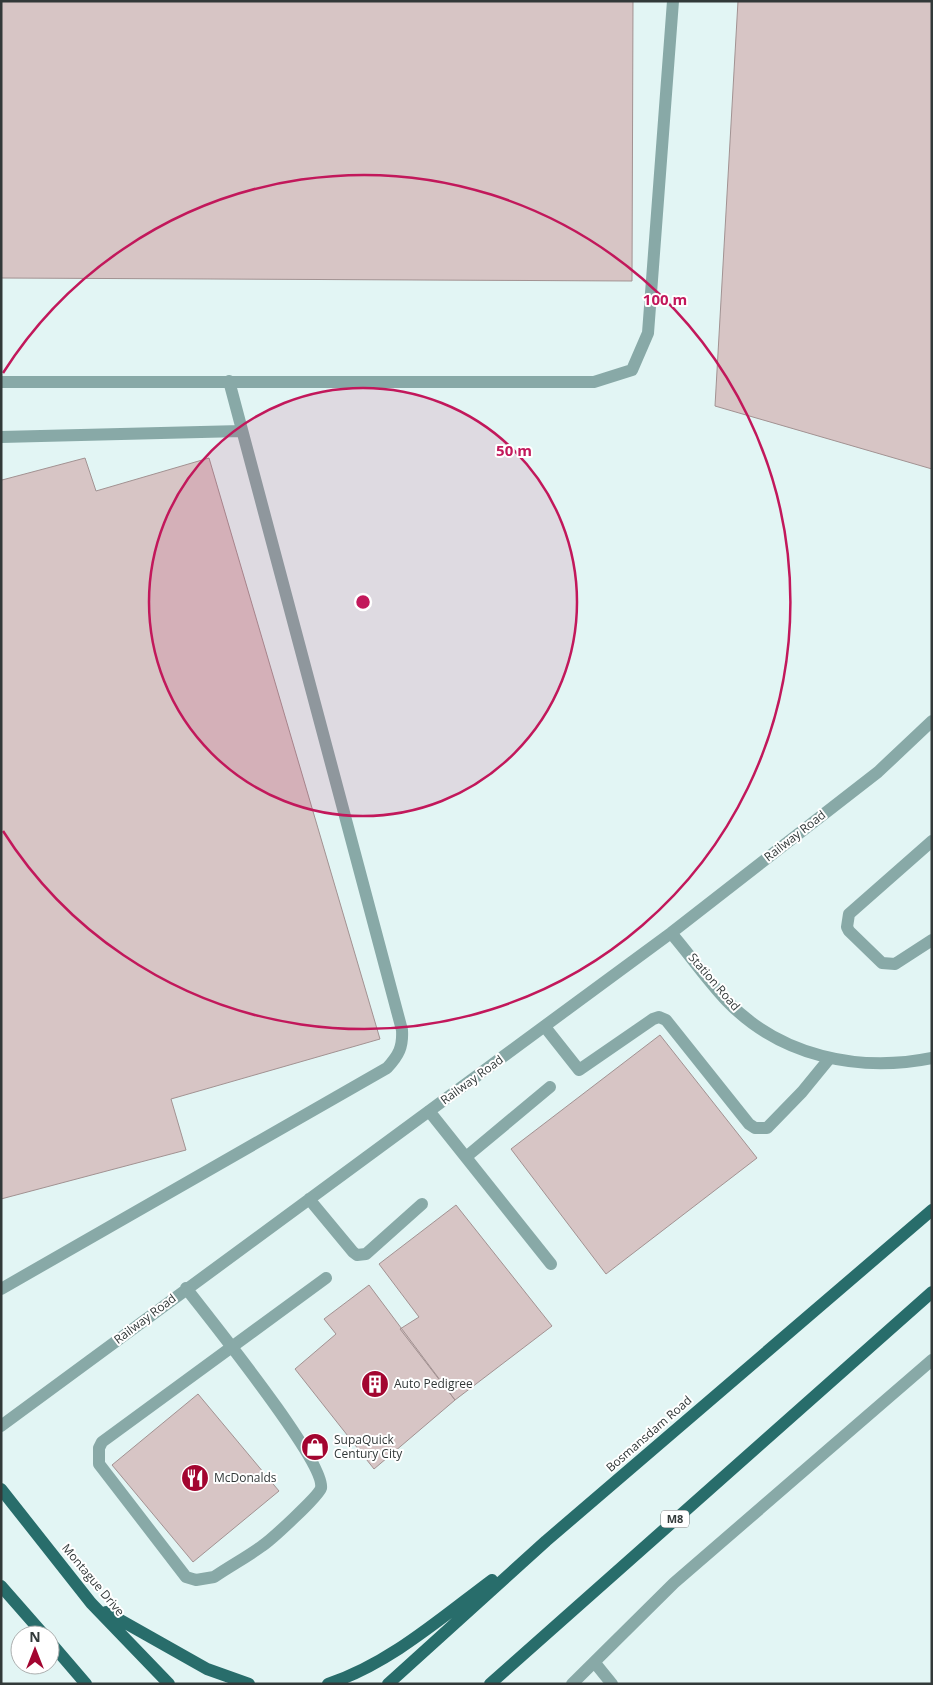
<svg xmlns="http://www.w3.org/2000/svg" width="933" height="1685" font-family="'Open Sans',sans-serif">
  <style>
    .building { fill: #d7c5c5; stroke: #a29292 }
    .lines { fill: none; stroke-linecap: round; stroke-linejoin: round }
    .minor { stroke: #88a9a7; stroke-width: 12 }
    .major { stroke: #286d6b; stroke-width: 12 }
    .ring { fill: none; stroke: #c2185b; stroke-width: 2.5 }
    .labels { text-anchor: middle; stroke-width: 4; stroke-linejoin: round; paint-order: stroke }
    .shield { fill: #fff; stroke: #707474; stroke-width: 1 }
    .shield-label { font-size: 11px; font-weight: bold; fill: #323939 }
    .street-label { font-size: 12px; fill: #323939; stroke: #fff }
    .poi-label { font-size: 12px; fill: #323939; stroke: #fff; text-anchor: start }
    .centre { fill: #c2185b; stroke: #fff; stroke-width: 2.5 }
    .ring-label { font-size: 15px; text-anchor: middle; font-weight: bold; fill: #c2185b; stroke: #fff; stroke-width: 4; stroke-linejoin: round; paint-order: stroke }
  </style>
  <rect width="100%" height="100%" fill="#e2f5f4"/>
  <path class="building" d="M1 1H633L632 281 1 278Z
    M738 1H932V469L715 406Z
    M85 458 96 491 209 458 380 1039 171 1099 186 1150 1 1199V478L2 480Z
    M660 1035 757 1158 606 1274 511 1149Z
    M456 1205 552 1326 455 1400 400 1329 419 1317 379 1264Z
    M369 1285 455 1400 374 1469 295 1369 336 1334 324 1319Z
    M198 1394 279 1491 193 1562 112 1465Z"/>
  <g class="lines">
    <path class="minor" d="M1 382H594L632 370 648 333 673 1
      M1 437 241 431
      M932 841 849 914 847 927 849 931 882 963 895 964 932 940
      M671 933C690 955 707 980 727 1001 780 1056 858 1073 932 1058
      M545 1027 579 1070 653 1019 659 1017 666 1020 749 1124 755 1128H767L802 1092 829 1059
      M429 1111 551 1264
      M466 1157 550 1087
      M309 1199 353 1252 357 1255 366 1254 422 1204
      M186 1288C208 1317 326 1462 321 1488 319 1496 271 1540 262 1546 247 1557 230 1566 214 1577L196 1580 186 1577 99 1464V1448L102 1442 326 1278
      M1 1289 387 1068C399 1055 403 1047 402 1030L229 381
      M1 1426 671 933 878 772 932 721
      M595 1663 612 1684
      M572 1684 674 1583 932 1360"/>
    <path class="major" d="M1 1489 91 1603 169 1684
      M1 1586 44 1635
      M106 1612 207 1669 249 1684
      M50 1642 86 1684
      M328 1684C389 1664 441 1618 492 1580
      M388 1684 546 1541 932 1210
      M490 1684 932 1292"/>
  </g>
  <circle cx="363" cy="602" r="214" fill="#c2185b" fill-opacity=".12"/>
  <g class="ring">
    <circle cx="363" cy="602" r="214"/>
    <path d="M3 373A427 427 0 1 1 3 831"/>
  </g>
  <defs>
    <g id="building-disc" transform="scale(1.4375)"><circle r="9.5" fill="#a30530" stroke="#fff"/><path d="M-4-6H4V6H1V3H-1V6H-4ZM-2.5-4.3h1.7v1.8h-1.7ZM.8-4.3h1.7v1.8H.8ZM-2.5-1h1.7V.8h-1.7ZM.8-1h1.7V.8H.8Z" fill="#fff"/></g>
    <g id="shop-disc" transform="scale(1.4375)"><circle r="9.5" fill="#a30530" stroke="#fff"/><path d="M-5-2.5h2.3a2.7 3.5 0 0 1 5.4 0H5L5.5 6h-11ZM-1.5-2.5h3a1.5 2.3 0 0 0-3 0Z" fill="#fff"/></g>
    <g id="restaurant-disc" transform="scale(1.4375)"><circle r="9.5" fill="#a30530" stroke="#fff"/><path d="M-5-6h1v4h1v-4h1v4h1v-4h1v5L-1.5 .5V6h-2V.5L-5-1ZM5-6V6H3V1.5H1.5Q1.5-4 5-6Z" fill="#fff"/></g>
  </defs>
  <g fill-rule="evenodd">
    <use href="#building-disc" x="375" y="1384"/>
    <use href="#shop-disc" x="315" y="1447"/>
    <use href="#restaurant-disc" x="195" y="1478"/>
  </g>
  <g class="labels">
    <rect class="shield" x="661" y="1510.5" width="28" height="17" rx="4"/>
    <g class="shield-label">
      <text x="675" y="1523">M8</text>
    </g>
    <g class="street-label">
      <text transform="translate(795 836) rotate(-38)" y="4">Railway Road</text>
      <text transform="translate(714 982) rotate(49)" y="4">Station Road</text>
      <text transform="translate(472 1080) rotate(-36)" y="4">Railway Road</text>
      <text transform="translate(145 1319) rotate(-37)" y="4">Railway Road</text>
      <text transform="translate(649 1434) rotate(-41)" y="4">Bosmansdam Road</text>
      <text transform="translate(93 1580) rotate(50)" y="4">Montague Drive</text>
    </g>
    <g class="poi-label">
      <text x="394" y="1388">Auto Pedigree</text>
      <text x="334" y="1444">SupaQuick<tspan x="334" dy="14">Century City</tspan></text>
      <text x="214" y="1482">McDonalds</text>
    </g>
  </g>
  <circle cx="363" cy="602" r="8" class="centre"/>
  <g class="ring-label">
    <text x="665" y="305">100 m</text>
    <text x="514" y="456">50 m</text>
  </g>
  <rect width="933" height="1685" fill="none" stroke="#323939" stroke-width="5"/>
  <g transform="translate(35 1650)"><circle r="24" fill="#ffffff" stroke="#adb0b0"/>
  <path d="M0-4L9 19L0 12L-9 19Z" fill="#a30530"/>
  <text y="-8" font-size="14" font-weight="bold" text-anchor="middle" fill="#323939">N</text>
  </g>
</svg>
